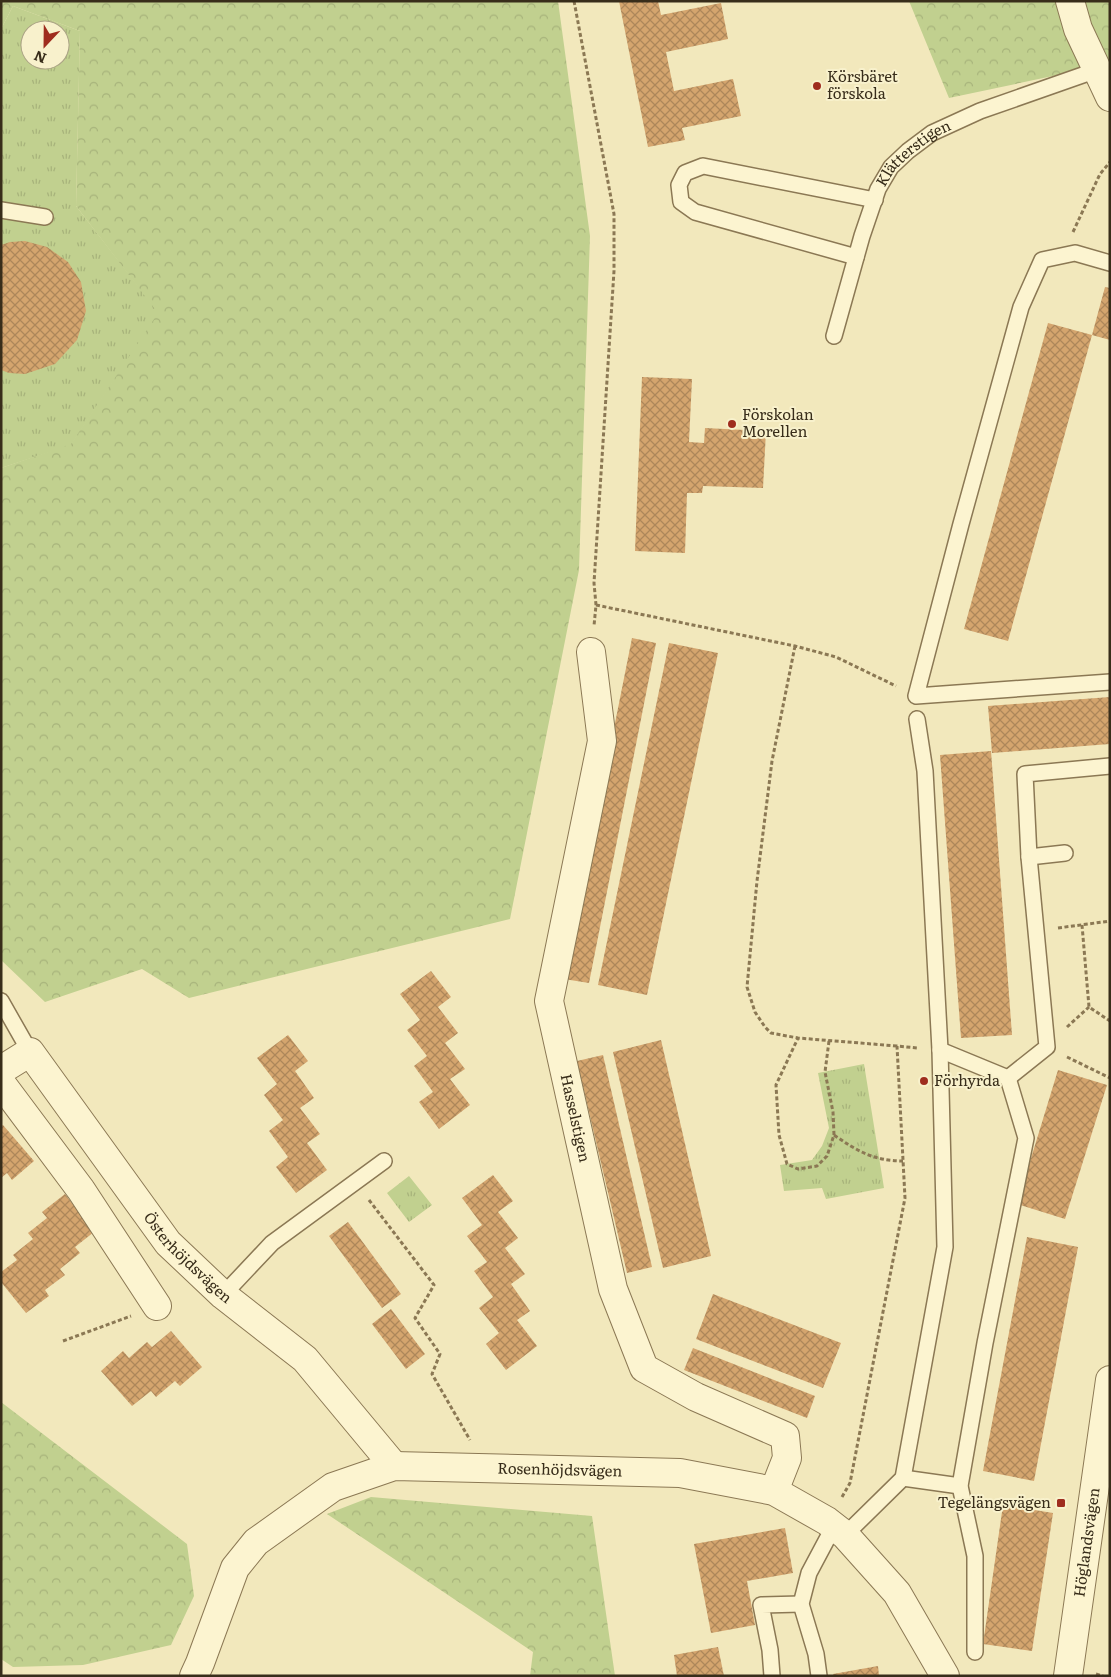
<svg xmlns="http://www.w3.org/2000/svg" width="1111" height="1677" font-family="Literata,serif">
  <style>
    .grass { fill: url(#grass-tufts); fill-rule: evenodd }
    .forest { fill: url(#forest-crowns) }
    .building { fill: url(#building-cross-hatch) }
    .lines { fill: none; stroke-linecap: round; stroke-linejoin: round }
    .lane-casing { stroke: #8b7854; stroke-width: 18 }
    .street-casing { stroke: #8b7854; stroke-width: 30 }
    .path { stroke: #8b7854; stroke-width: 3; stroke-dasharray: 4 2.5; stroke-linecap: butt }
    .lane { stroke: #fcf4d0; stroke-width: 15 }
    .street { stroke: #fcf4d0; stroke-width: 28 }
    .poi-dot { fill: #9f2d1e; stroke: #f8f1cc; stroke-width: 2 }
    .labels { text-anchor: middle; stroke-width: 4; stroke-linejoin: round; paint-order: stroke }
    .poi-label { font-size: 15px; fill: #382d1a; stroke: #f8f1cc; text-anchor: start }
    .street-label { font-size: 15px; fill: #382d1a; stroke: #f8f1cc }
  </style>
  <defs>
    <pattern id="grass-tufts" width="24" height="20" patternUnits="userSpaceOnUse" patternTransform="scale(1.25)"><rect width="24" height="20" fill="#c1d08f"/><path d="M3 7l-1-3M5 7V3M7 7l1-3M15 17l-1-3M17 17v-4M19 17l1-3" fill="none" stroke="#a7b37b"/></pattern>
    <pattern id="forest-crowns" width="20" height="18" patternUnits="userSpaceOnUse" patternTransform="scale(1.25)"><rect width="20" height="18" fill="#c1d08f"/><path d="M2 6a3 3 0 1 1 6 0M12 15a3 3 0 1 1 6 0" fill="none" stroke="#a7b37b"/></pattern>
    <pattern id="building-cross-hatch" width="8" height="8" patternUnits="userSpaceOnUse" patternTransform="scale(1.25)"><rect width="8" height="8" fill="#d4a56e"/><path d="M0 0l8 8M0 8l8-8" fill="none" stroke="#ad875a"/></pattern>
  </defs>
  <rect width="100%" height="100%" fill="#f2e8bc"/>
  <path class="grass" d="M13 6 80 31 76 206 159 313 71 445 1 468V29ZM30 30H60V60H30Z
    M864 1064 884 1188 826 1199 822 1188 784 1191 780 1165 812 1160 822 1146 829 1128 818 1073Z
    M409 1176 432 1205 409 1222 387 1193Z"/>
  <path class="forest" d="M1 1H558L590 236 579 570 510 919 189 998 142 969 45 1002 1 960V468L71 444 158 313 76 206 80 31 13 6 1 29Z
    M909 1H1110V64L949 98Z
    M1 1402 187 1544 194 1596 171 1645 83 1665 13 1667 1 1659Z
    M371 1497 592 1516 615 1676H530L533 1652 327 1514Z"/>
  <path class="building" d="M619 1H658L661 15 721 3 728 39 666 52 674 91 733 79 741 116 682 128 685 140 648 147Z
    M25 241 47 247 68 262 81 282 86 311 77 340 55 364 25 374 9 373 1 370V245L10 242Z
    M1105 287 1110 288V340L1092 335Z
    M1048 323 1092 335 1008 641 964 629Z
    M642 377 692 379 689 442 704 443 705 428 766 431 763 488 703 486 702 493H687L685 553 635 551Z
    M632 638 656 643 589 983 564 979Z
    M669 643 718 653 647 995 598 985Z
    M1110 697V744L992 753 988 706Z
    M991 751 1012 1035 961 1038 940 755Z
    M431 971 451 997 438 1007 458 1033 445 1043 465 1069 450 1079 470 1105 439 1129 419 1102 433 1092 414 1066 427 1056 407 1030 420 1020 400 994Z
    M288 1035 308 1061 295 1071 314 1098 300 1108 320 1134 307 1143 327 1170 296 1193 276 1167 288 1157 269 1131 283 1120 264 1095 277 1084 257 1058Z
    M661 1040 711 1256 663 1268 613 1052Z
    M603 1055 652 1267 627 1273 577 1061Z
    M1058 1070 1107 1085 1065 1219 1017 1204Z
    M3 1125 34 1161 12 1180 7 1173 1 1178V1126Z
    M493 1175 513 1201 498 1212 518 1238 505 1248 525 1274 511 1284 530 1311 517 1320 537 1346 506 1370 486 1344 499 1333 479 1308 493 1297 474 1271 487 1262 467 1236 482 1225 462 1198Z
    M65 1194 94 1232 75 1247 80 1253 60 1269 65 1275 45 1290 49 1296 26 1313 1 1282V1272L17 1260 13 1255 33 1239 28 1233 47 1218 42 1212Z
    M348 1222 401 1294 382 1308 329 1236Z
    M1027 1237 1078 1247 1034 1481 983 1471Z
    M713 1294 841 1343 823 1388 696 1339Z
    M391 1309 425 1354 406 1369 372 1324Z
    M171 1331 202 1367 180 1386 175 1381 156 1397 151 1391 132 1406 101 1371 123 1351 129 1358 147 1342 152 1347Z
    M693 1348 815 1396 807 1418 684 1370Z
    M1003 1505 1053 1513 1032 1651 983 1644Z
    M785 1528 793 1573 747 1581 755 1625 711 1633 694 1544Z
    M718 1647 724 1676H677L674 1655Z
    M878 1666 879 1676H834L833 1674Z"/>
  <g class="lines">
    <g class="lane-casing">
      <g id="lane">
        <path d="M1 210 45 217"/>
        <path d="M856 257 695 212 681 202 679 185 685 173 703 166 875 200"/>
        <path d="M1110 263 1075 253 1042 260 1021 307 961 524 916 696 1110 682"/>
        <path id="s1" d="M834 336 862 236 878 189 891 167 908 151 932 133 980 111 1097 70"/>
        <path d="M1029 857 1065 853"/>
        <path d="M1 1001 30 1052"/>
        <path d="M940 1050 1008 1078 1026 1138 985 1343 960 1486 975 1556V1652"/>
        <path d="M1008 1078 1047 1047 1029 857 1025 774 1110 766"/>
        <path d="M223 1295 272 1243 384 1161"/>
        <path d="M903 1478 960 1486"/>
        <path d="M845 1535 903 1478 945 1247 940 1050 925 771 917 719"/>
        <path d="M772 1676 770 1650 761 1605 801 1604"/>
        <path d="M819 1676 816 1654 801 1604 809 1573 834 1526"/>
      </g>
    </g>
    <g class="street-casing">
      <g id="street">
        <path d="M1070 1 1078 29 1110 97"/>
        <path id="s2" d="M591 652 602 741 549 1001 613 1289 644 1368 696 1397 785 1436 787 1458 774 1491"/>
        <path id="s3" d="M1 1070 30 1052 168 1243 223 1295 305 1359 394 1466"/>
        <path d="M1 1083 81 1190 157 1306"/>
        <path id="s4" d="M194 1676 200 1663 235 1568 256 1542 333 1487 394 1466 680 1473 774 1491 827 1521 845 1535 897 1593 945 1676"/>
        <path id="s5" d="M1068 1676 1110 1380"/>
      </g>
    </g>
    <path class="path" d="M574 1 614 214V271L594 583 596 605 594 626
      M1073 232 1100 174 1110 162
      M596 605 795 646 836 657 896 686
      M795 646 772 761 757 881 747 987 755 1012 765 1027 771 1033 798 1038
      M1082 925 1089 1007 1110 1021
      M1058 928 1110 921
      M1067 1027 1089 1007
      M829 1041 825 1072 833 1112 834 1135 827 1156 817 1166 798 1169 787 1164 779 1135 776 1085 798 1038 897 1046
      M1067 1057 1110 1078
      M834 1135C857 1151 874 1161 903 1161
      M369 1200 434 1285 415 1318 440 1354 432 1374 470 1440
      M63 1341 131 1316
      M842 1497 850 1483 905 1198 897 1046 917 1048
      M1096 1674 1103 1676"/>
    <use href="#lane" class="lane"/>
    <use href="#street" class="street"/>
  </g>
  <g class="poi-dot">
    <circle cx="817" cy="86" r="5"/>
    <circle cx="732" cy="424" r="5"/>
    <circle cx="924" cy="1081" r="5"/>
    <rect x="1056" y="1498" width="10" height="10" rx="2.5"/>
  </g>
  <g class="labels">
    <g class="poi-label">
      <text x="827" y="82">Körsbäret<tspan x="827" dy="17">förskola</tspan></text>
      <text x="742" y="420">Förskolan<tspan x="742" dy="17">Morellen</tspan></text>
      <text x="934" y="1086">Förhyrda</text>
      <text x="1051" y="1508" text-anchor="end">Tegelängsvägen</text>
    </g>
    <g class="street-label">
      <text dy="5" stroke="none"><textPath href="#s1" startOffset="205">Klätterstigen</textPath></text>
      <text dy="5" stroke="none"><textPath href="#s2" startOffset="475">Hasselstigen</textPath></text>
      <text dy="5" stroke="none"><textPath href="#s3" startOffset="294">Österhöjdsvägen</textPath></text>
      <text dy="5" stroke="none"><textPath href="#s4" startOffset="474">Rosenhöjdsvägen</textPath></text>
      <text dy="5" stroke="none"><textPath href="#s5" startOffset="135">Höglandsvägen</textPath></text>
    </g>
  </g>
  <rect width="1111" height="1677" fill="none" stroke="#382d1a" stroke-width="5"/>
  <g transform="translate(45 45) rotate(202)"><circle r="24" fill="#f8f1cc" stroke="#aba385"/>
  <path d="M0-4L9 19L0 12L-9 19Z" fill="#9f2d1e"/>
  <text y="-8" font-size="14" font-weight="bold" text-anchor="middle" fill="#382d1a">N</text>
  </g>
</svg>
